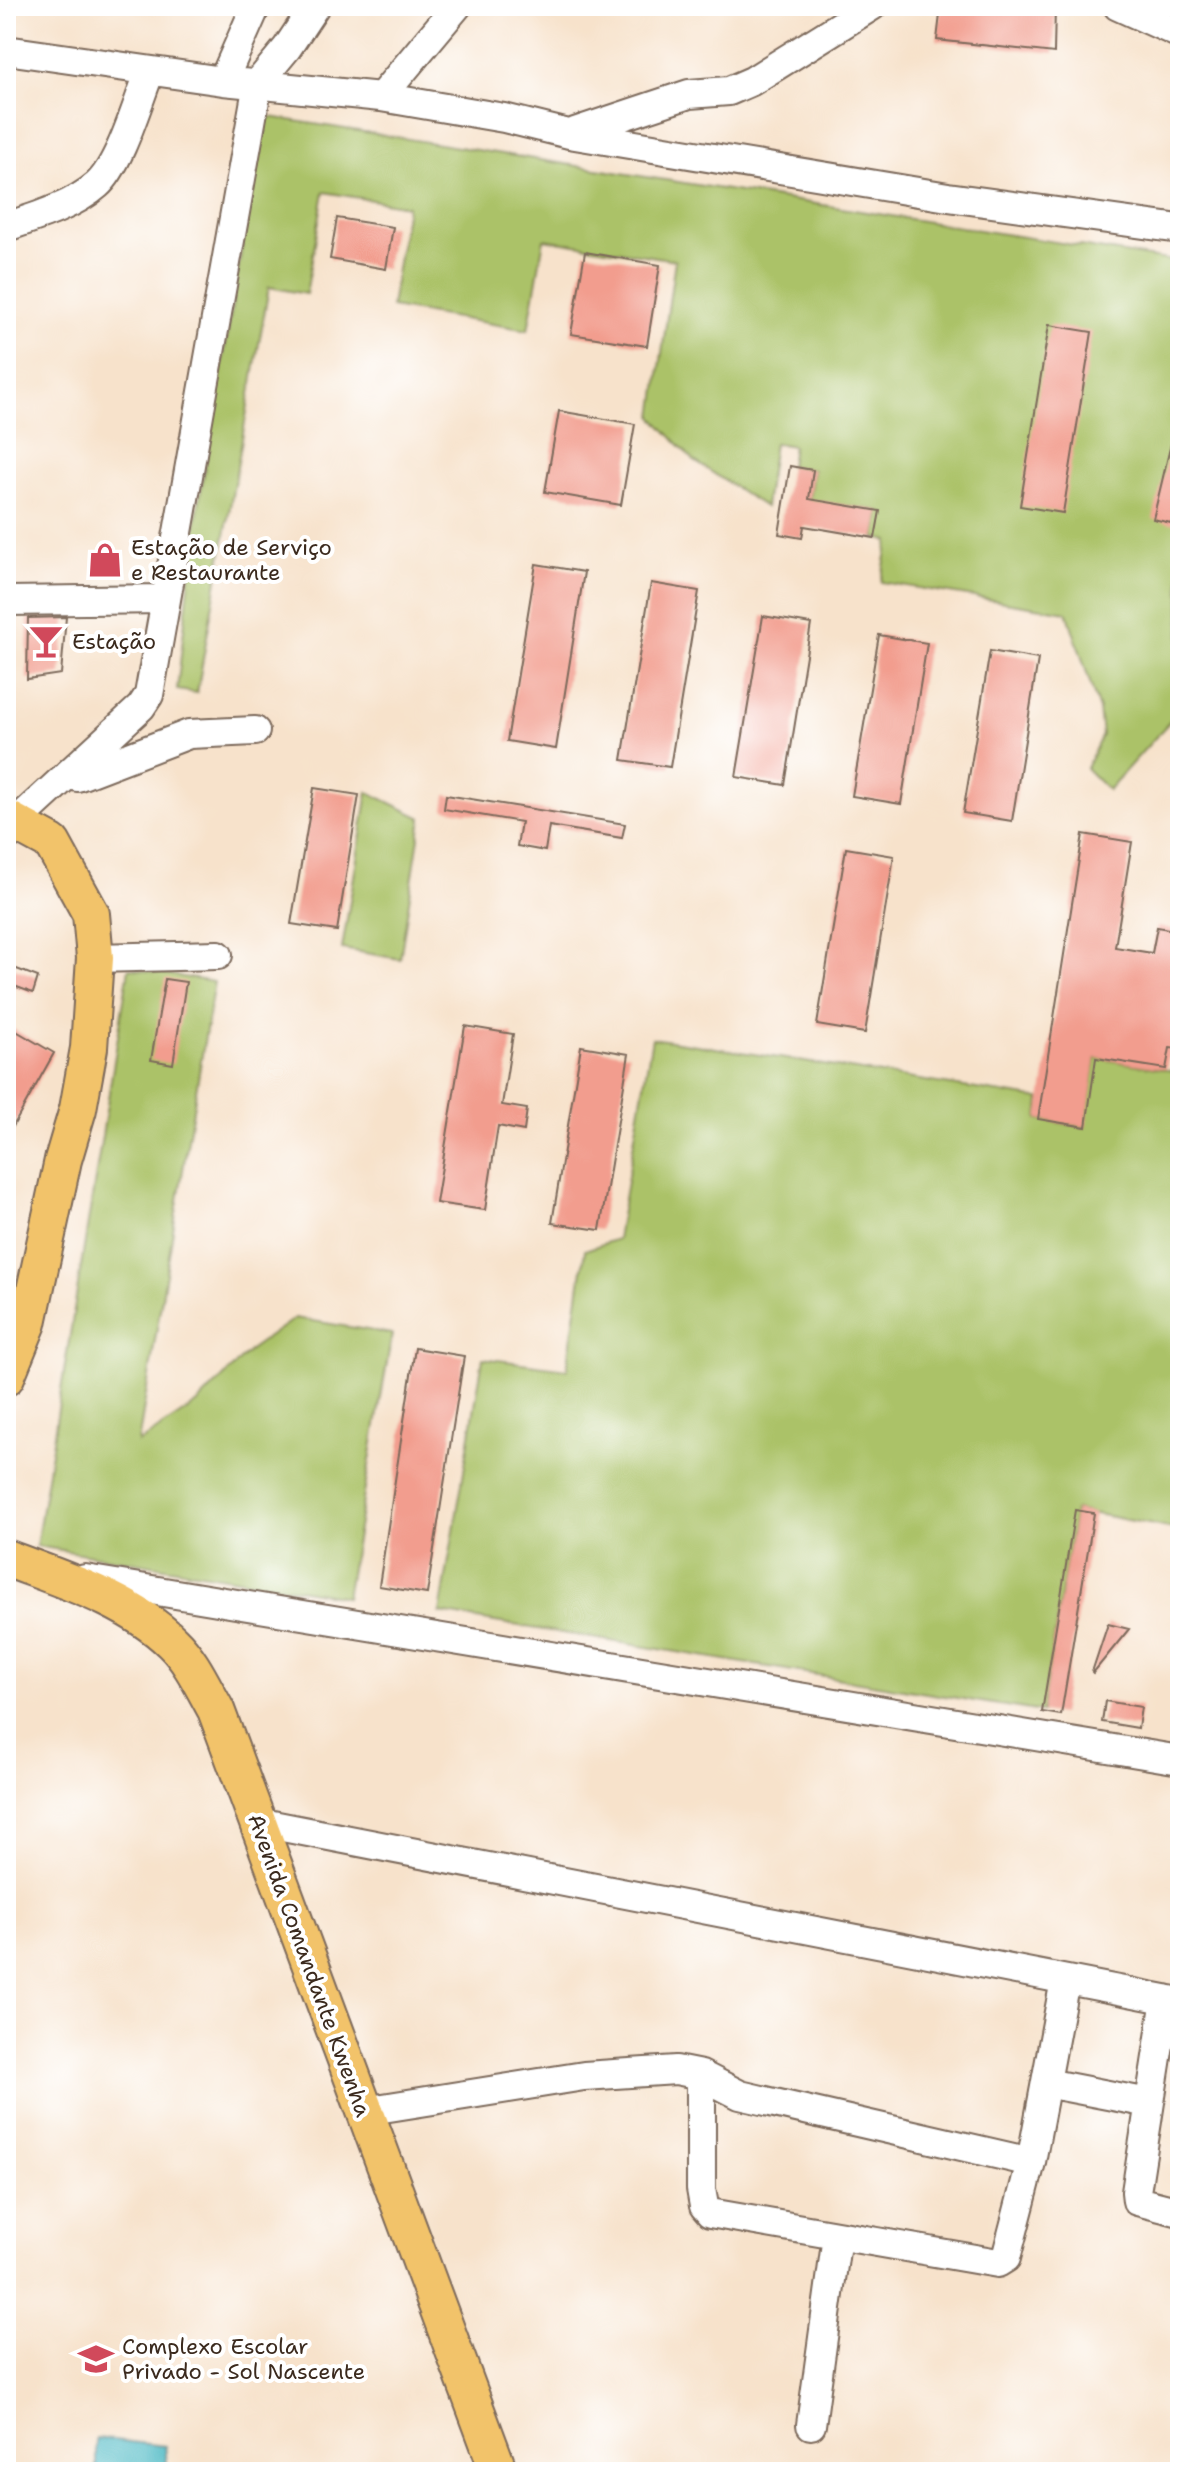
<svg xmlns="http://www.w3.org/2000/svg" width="1186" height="2478" font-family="'Shantell Sans',sans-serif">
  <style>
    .green { fill: #abc267; stroke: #737642; stroke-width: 2 }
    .water { fill: #49b8c3; stroke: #427170; stroke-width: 2 }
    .building { fill: #f29d8e }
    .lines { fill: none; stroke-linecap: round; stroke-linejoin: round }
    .minor-casing { stroke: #7d6a5b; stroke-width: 32 }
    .major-casing { stroke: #7d6a5b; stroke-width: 40 }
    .minor { stroke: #fff; stroke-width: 28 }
    .major { stroke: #f2c36a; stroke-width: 36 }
    .labels { text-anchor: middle; stroke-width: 8; stroke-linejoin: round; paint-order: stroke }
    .poi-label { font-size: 22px; fill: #3b2a1e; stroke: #fff; text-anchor: start }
    .street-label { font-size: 22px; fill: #3b2a1e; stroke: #fff }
  </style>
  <rect width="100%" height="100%" fill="#fff"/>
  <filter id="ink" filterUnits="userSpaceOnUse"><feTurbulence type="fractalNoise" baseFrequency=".0125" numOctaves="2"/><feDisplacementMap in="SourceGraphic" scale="16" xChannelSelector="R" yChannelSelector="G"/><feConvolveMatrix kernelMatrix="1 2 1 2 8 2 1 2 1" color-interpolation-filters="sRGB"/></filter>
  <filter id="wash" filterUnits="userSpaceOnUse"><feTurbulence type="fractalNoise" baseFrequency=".006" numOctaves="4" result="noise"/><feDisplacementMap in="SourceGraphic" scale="32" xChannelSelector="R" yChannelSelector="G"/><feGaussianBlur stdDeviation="1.8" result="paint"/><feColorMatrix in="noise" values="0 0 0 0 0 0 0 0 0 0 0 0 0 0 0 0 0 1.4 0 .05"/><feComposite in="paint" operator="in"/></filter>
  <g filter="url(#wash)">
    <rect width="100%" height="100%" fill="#f7e2cb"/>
    <path class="green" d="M264 116 1180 262V710L1108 790 1086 768 1102 735 1099 710 1067 612 881 582 889 541 875 538 880 511 809 500 813 470 790 466 793 446 774 443 765 507 693 460 653 417 675 260 544 239 528 330 391 307 407 206 324 192 306 294 269 287 197 693 177 690 197 515Z
      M368 792 422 818 400 959 342 949Z
      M129 968 214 982 138 1443 198 1403 251 1349 295 1318 392 1334 346 1597 36 1546Z
      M652 1038 1040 1099 1038 1119 1085 1127 1096 1058 1180 1072V1530L1075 1510 1042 1712 440 1613 483 1358 567 1369 585 1250 617 1239Z"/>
    <path class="water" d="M96 2438 165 2446 168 2472H96Z"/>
    <g id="blocks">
      <path class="building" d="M941 6H1055L1054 53 937 40Z
        M337 218 393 227 386 269 330 259Z
        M585 252 660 265 647 346 571 334Z
        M1049 325 1092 332 1063 513 1020 506Z
        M559 411 635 424 621 505 545 492Z
        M1174 431 1180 432V525L1153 519Z
        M790 466 813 470 809 499 880 511 875 538 804 526 802 538 779 534Z
        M536 564 584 572 556 749 507 741Z
        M651 583 699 591 670 767 622 760Z
        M763 616 811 624 785 785 736 777Z
        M66 617 61 674 27 679 28 618Z
        M879 635 927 643 901 804 852 796Z
        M990 651 1038 659 1012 821 963 813Z
        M314 788 359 795 337 931 291 924Z
        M446 795 625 824 622 838 549 826 545 851 517 846 521 822 444 809Z
        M1083 834 1132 842 1115 947 1152 953 1157 927 1180 931V1049L1170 1048 1166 1069 1096 1058 1086 1127 1038 1119Z
        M846 848 894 856 865 1033 817 1025Z
        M6 965 38 977 33 993 6 983Z
        M165 979 186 982 173 1064 151 1060Z
        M6 1025 54 1053 6 1139Z
        M465 1026 513 1034 502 1105 527 1109 524 1131 498 1126 485 1210 436 1203Z
        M581 1046 629 1054 600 1230 552 1223Z
        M415 1348 464 1356 427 1594 379 1586Z
        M1075 1510 1094 1513 1061 1715 1042 1712Z
        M1108 1624 1129 1629 1093 1673 1092 1672Z
        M1105 1701 1141 1707 1138 1728 1102 1722Z"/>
    </g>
  </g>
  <g filter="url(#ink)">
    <use href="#blocks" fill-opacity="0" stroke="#7d6a5b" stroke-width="2"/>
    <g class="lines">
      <g class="minor-casing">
        <path id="minor" d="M1118 6 1180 34
          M6 50 223 81 381 97 504 118 569 134 948 197 1180 229
          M223 81 256 6
          M381 97 457 6
          M575 132 689 94 729 91 752 81 872 6
          M6 227C36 217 73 206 97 185 120 165 138 101 150 71
          M6 601 166 599
          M77 777 189 734 255 731
          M16 822 141 707 149 695 258 83 287 48 315 6
          M95 958 218 955
          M85 1579 1180 1760
          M257 1822 1180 2002
          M1166 1999 1136 2192 1137 2201 1180 2212
          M701 2075V2189L704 2206 710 2213 998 2263 1006 2258 1031 2162 1065 1980
          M1046 2083 1149 2103
          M364 2111 584 2076 676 2070 701 2075 740 2095 1031 2162
          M811 2425 837 2236"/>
      </g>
      <g class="major-casing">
        <path id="major" d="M6 818 52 843 91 914 95 958 89 1048 78 1109 63 1160 28 1323 6 1377
          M6 1558C63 1580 128 1599 172 1642 191 1660 203 1687 216 1710L499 2472"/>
      </g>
      <use href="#minor" class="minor"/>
      <use href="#major" class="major"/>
    </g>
  </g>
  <defs>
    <g id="shop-bare" transform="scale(2.76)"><path d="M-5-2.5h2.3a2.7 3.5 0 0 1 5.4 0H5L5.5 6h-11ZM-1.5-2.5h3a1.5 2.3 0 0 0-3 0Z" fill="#d1495b" stroke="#fff" stroke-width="2.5" paint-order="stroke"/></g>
    <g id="bar-bare" transform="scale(2.76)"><path d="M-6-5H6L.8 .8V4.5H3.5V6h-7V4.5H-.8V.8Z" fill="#d1495b" stroke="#fff" stroke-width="2.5" paint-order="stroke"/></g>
    <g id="school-bare" transform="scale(2.76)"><path d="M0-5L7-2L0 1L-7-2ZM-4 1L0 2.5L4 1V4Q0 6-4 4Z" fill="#d1495b" stroke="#fff" stroke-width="2.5" paint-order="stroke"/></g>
  </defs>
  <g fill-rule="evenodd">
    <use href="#shop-bare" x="105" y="560"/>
    <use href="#bar-bare" x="46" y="641"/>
    <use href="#school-bare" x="96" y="2359"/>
  </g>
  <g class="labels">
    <g class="poi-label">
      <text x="131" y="555">Estação de Serviço<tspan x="131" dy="25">e Restaurante</tspan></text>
      <text x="72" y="649">Estação</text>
      <text x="122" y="2354">Complexo Escolar<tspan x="122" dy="25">Privado - Sol Nascente</tspan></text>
    </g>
    <g class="street-label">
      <text transform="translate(310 1965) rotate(70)" y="8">Avenida Comandante Kwenha</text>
    </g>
  </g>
  <rect width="1186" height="2478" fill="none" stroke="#fff" stroke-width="32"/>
</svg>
